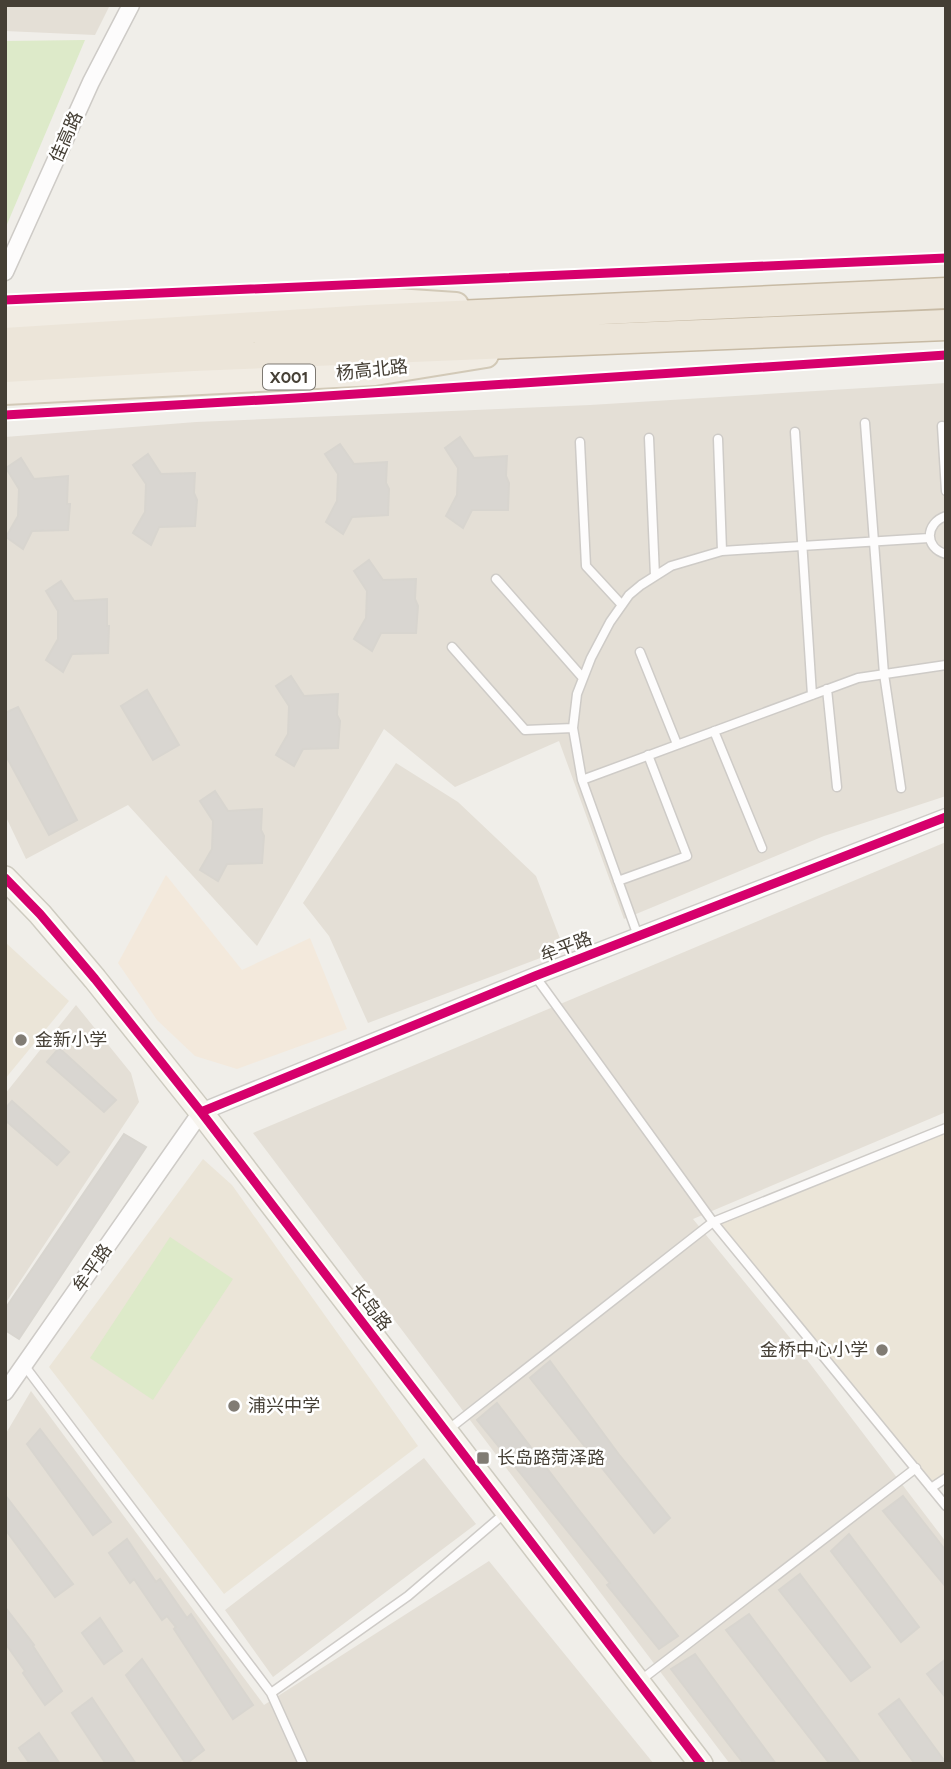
<svg xmlns="http://www.w3.org/2000/svg" width="951" height="1769" font-family="Figtree,'Noto Sans SC',sans-serif">
  <style>
    .residential { fill: #e4dfd6 }
    .commercial { fill: #f3e9dc }
    .education { fill: #ebe5d8 }
    .green { fill: #ddeac9 }
    .building { fill: #d9d6d1; stroke: #d8d5cf; stroke-width: 2 }
    .lines { fill: none; stroke-linecap: round; stroke-linejoin: round }
    .lane-casing { stroke: #cecbc7; stroke-width: 11 }
    .street-casing { stroke: #cecbc7; stroke-width: 19 }
    .secondary-casing { stroke: #cecbc0; stroke-width: 26 }
    .primary-casing { stroke: #d2c9b7; stroke-width: 28 }
    .highway-casing { stroke: #c7baa4; stroke-width: 33 }
    .lane { stroke: #fdfcfc; stroke-width: 8 }
    .street { stroke: #fdfcfc; stroke-width: 16 }
    .secondary { stroke: #f7f4ee; stroke-width: 23 }
    .primary { stroke: #f1ece3; stroke-width: 24 }
    .highway { stroke: #ece5d9; stroke-width: 30 }
    .cycleway-casing { stroke: #fff; stroke-width: 13 }
    .cycleway { stroke: #d6006c; stroke-width: 9 }
    .poi-dot { fill: #817c74; stroke: #fff; stroke-width: 2.5 }
    .labels { text-anchor: middle; stroke-width: 5; stroke-linejoin: round; paint-order: stroke }
    .shield { fill: #fff; stroke: #7d7972; stroke-width: 2 }
    .shield-label { font-size: 16px; font-weight: bold; fill: #453f35 }
    .street-label { font-size: 18px; fill: #453f35; stroke: #fff }
    .poi-label { font-size: 18px; fill: #453f35; stroke: #fff; text-anchor: start }
  </style>
  <rect width="100%" height="100%" fill="#f0eee9"/>
  <path class="residential" d="M5 5H110L95 35 5 31Z
    M946 383V796L824 836 624 919 559 741 455 787 384 729 257 946 128 805 26 859 5 815V437L196 422 590 405Z
    M396 763 458 802 536 876 564 949 368 1023 329 936 303 903Z
    M946 842V1112L693 1219 795 1344 946 1542V1764H730L253 1133Z
    M76 1005 131 1073 139 1102 5 1304V1094Z
    M31 1391 264 1705 489 1561 654 1764H5V1435Z
    M424 1458 476 1524 273 1677 225 1610Z"/>
  <path class="commercial" d="M166 875 242 970 310 938 347 1029 237 1069 195 1056 157 1020 118 963Z"/>
  <path class="education" d="M5 942 69 1001 5 1079Z
    M946 1128V1478L931 1488 713 1222Z
    M203 1159 232 1185 418 1446 224 1594 49 1367Z"/>
  <path class="green" d="M85 40 5 229V41Z
    M170 1237 233 1279 153 1400 90 1358Z"/>
  <path class="building" d="M460 437 474 458 507 456 506 476 509 483 508 510H472L463 528 446 516 457 495 458 468 445 448Z
    M340 444 354 464 387 462 386 483 389 489 388 515 352 517 343 534 326 522 337 501 338 474 325 454Z
    M148 454 161 474 195 473 194 493 197 500 195 526 159 527 151 545 133 533 145 512 146 484 133 465Z
    M21 458 34 479 68 476 67 504H70L68 530 32 531 23 549 6 537 18 516 19 489 6 468Z
    M369 560 383 580 416 579 415 599 418 606 416 633H381L372 651 354 639 366 618 367 591 354 571Z
    M61 581 74 601 107 599V626H109L108 653 72 654 63 672 46 660 58 639V611L46 591Z
    M291 676 304 696 338 694 337 715 340 721 338 748 303 749 294 766 276 755 288 734 289 706 276 686Z
    M147 690 179 745 153 760 121 706Z
    M18 707 77 820 49 835 5 754V713Z
    M215 791 228 811 262 809 261 830 264 836 262 863 227 864 218 881 200 870 212 849 213 821 200 801Z
    M59 1048 116 1100 104 1112 47 1062Z
    M12 1101 69 1152 57 1165 5 1120V1109Z
    M124 1134 146 1147 19 1339 5 1330V1309Z
    M550 1361 620 1456 670 1518 654 1533 530 1378Z
    M497 1403 578 1509 678 1636 659 1649 607 1585 610 1583 477 1420Z
    M40 1429 111 1522 93 1535 27 1444Z
    M5 1495 73 1584 55 1597 5 1529Z
    M903 1496 946 1551V1587L883 1511Z
    M849 1534 919 1627 901 1642 831 1551Z
    M127 1539 156 1582 160 1579 187 1618 191 1614 253 1705 233 1719 174 1629 176 1627 167 1616 162 1620 134 1579 130 1583 109 1553Z
    M800 1574 870 1667 851 1681 779 1590Z
    M5 1607 34 1645 33 1646 62 1691 45 1705 23 1673 25 1671 5 1643Z
    M749 1614 861 1764H830L726 1630Z
    M100 1618 122 1651 104 1664 82 1633Z
    M695 1654 776 1764H744L671 1669Z
    M142 1659 204 1750 186 1764 126 1675Z
    M946 1659V1698L927 1674Z
    M92 1698 136 1764H106L72 1713Z
    M899 1699 946 1763V1764H915L879 1714Z
    M39 1733 60 1764H30L19 1748Z"/>
  <g class="lines">
    <g class="lane-casing">
      <path id="lane" d="M865 423 884 674 901 788
        M942 426 946 491
        M795 432 812 695
        M649 438 655 576
        M718 439 722 551
        M580 442 586 566 622 605
        M946 516C925 523 924 548 946 554
        M496 579 583 678
        M452 647 525 730 573 728
        M640 652 677 744
        M827 689 837 787
        M714 731 762 848
        M582 780 573 728 577 694 591 658 610 622 629 595 641 585 671 566 722 551 929 538
        M618 881 687 856 648 755
        M638 936 582 780 858 678 946 665
        M535 976 713 1222 946 1506
        M24 1365 271 1693 303 1764
        M449 1429 713 1222 946 1128
        M931 1488 946 1478
        M641 1680 916 1468
        M271 1693 408 1596 505 1513"/>
    </g>
    <g class="street-casing">
      <path id="street" d="M5 272 91 82 131 5
        M5 1392 201 1112 535 976 946 817"/>
    </g>
    <g class="secondary-casing">
      <path id="secondary" d="M5 878 40 914 95 979 201 1112 701 1764"/>
    </g>
    <g class="primary-casing">
      <path id="primary" d="M5 318 366 299 456 305
        M5 392 375 373 486 355"/>
    </g>
    <g class="highway-casing">
      <path id="highway" d="M5 343 369 320 946 293
        M5 367 193 356 946 325"/>
    </g>
    <use href="#lane" class="lane"/>
    <use href="#street" class="street"/>
    <use href="#secondary" class="secondary"/>
    <use href="#primary" class="primary"/>
    <use href="#highway" class="highway"/>
    <g class="cycleway-casing">
      <path id="cycleway" d="M5 300 946 258
        M5 415 296 398 946 355
        M5 878 40 914 95 979 201 1112 701 1764
        M201 1112 535 976 946 817"/>
    </g>
    <use href="#cycleway" class="cycleway"/>
  </g>
  <g class="poi-dot">
    <circle cx="21" cy="1040" r="7"/>
    <circle cx="882" cy="1350" r="7"/>
    <circle cx="234" cy="1406" r="7"/>
    <rect x="476" y="1451" width="14" height="14" rx="3.5"/>
  </g>
  <g class="labels">
    <rect class="shield" x="263" y="364.5" width="52" height="25" rx="5"/>
    <g class="shield-label">
      <text x="289" y="383">X001</text>
    </g>
    <g class="street-label">
      <text transform="translate(66 137) rotate(-66)" y="6">佳高路</text>
      <text transform="translate(372 370) rotate(-6)" y="6">杨高北路</text>
      <text transform="translate(566 947) rotate(-21)" y="6">牟平路</text>
      <text transform="translate(92 1268) rotate(-55)" y="6">牟平路</text>
      <text transform="translate(371 1307) rotate(52)" y="6">长岛路</text>
    </g>
    <g class="poi-label">
      <text x="35" y="1046">金新小学</text>
      <text x="868" y="1356" text-anchor="end">金桥中心小学</text>
      <text x="248" y="1412">浦兴中学</text>
      <text x="497" y="1464">长岛路菏泽路</text>
    </g>
  </g>
  <rect width="951" height="1769" fill="none" stroke="#453f35" stroke-width="14"/>
</svg>
